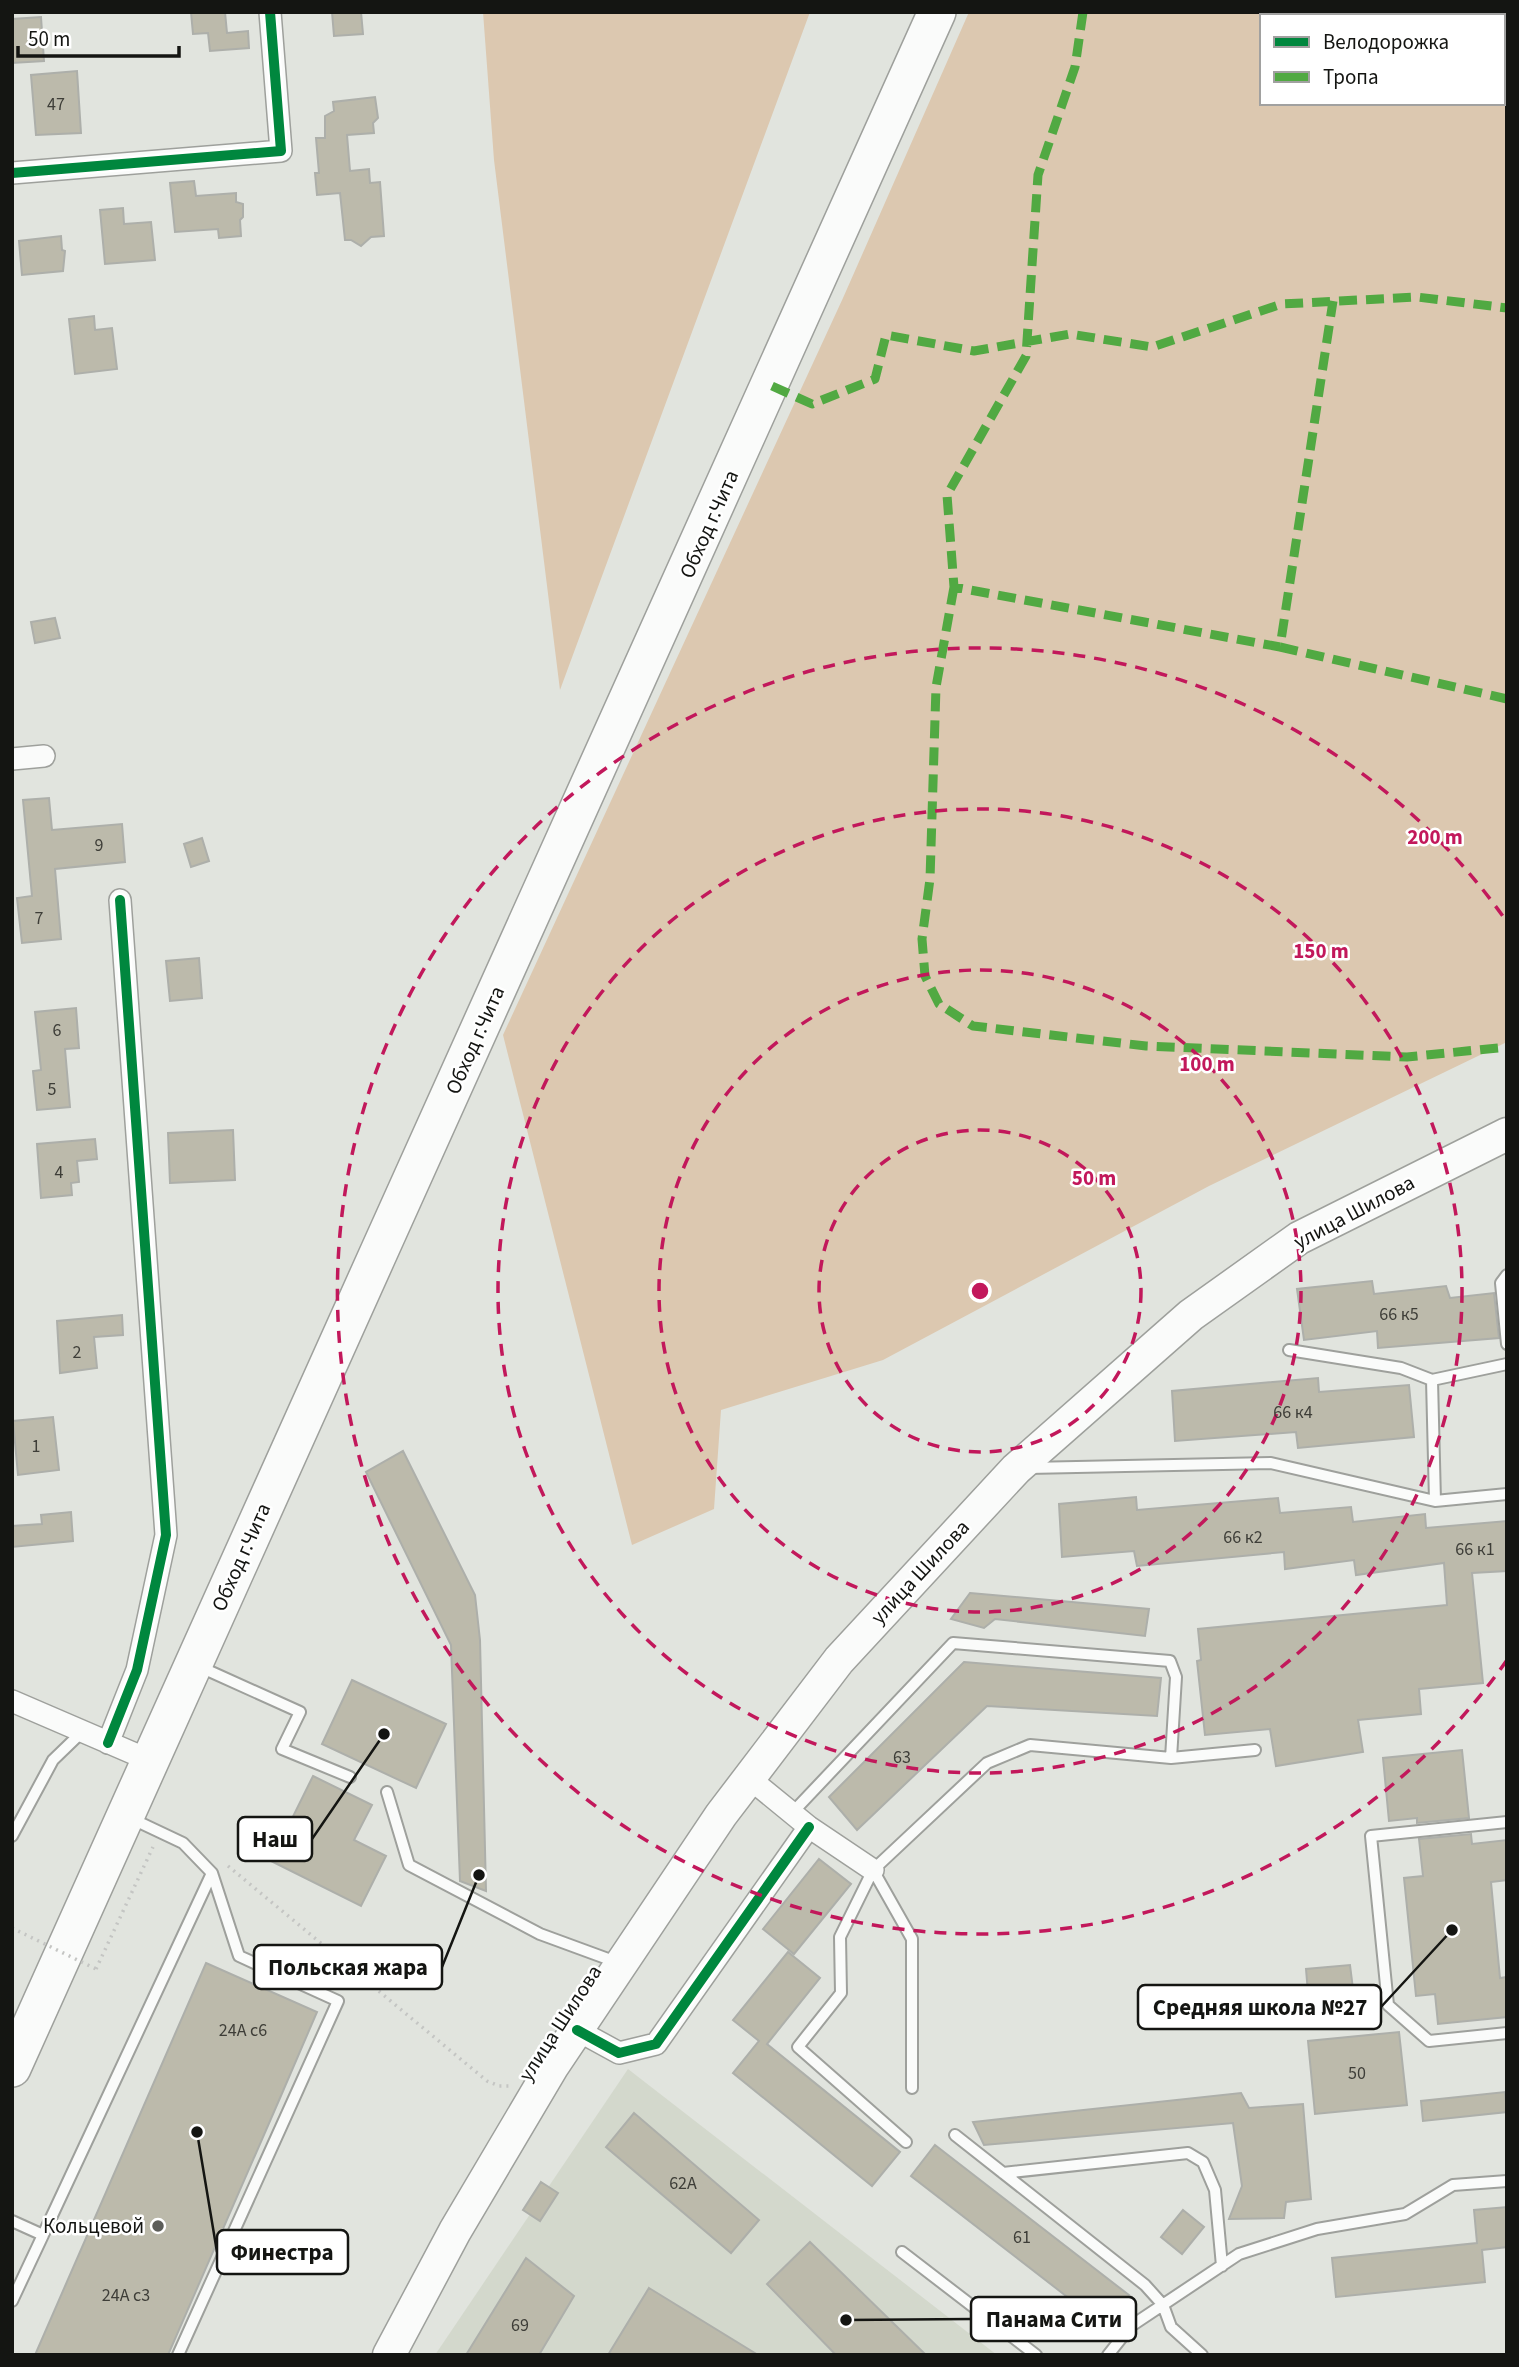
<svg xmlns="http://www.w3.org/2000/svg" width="1519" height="2367" font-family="'Source Sans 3',sans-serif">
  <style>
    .built { fill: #d3d8cc }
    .green { fill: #dcc8b0; fill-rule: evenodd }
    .building { fill: #bcbaab; stroke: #adafaa; stroke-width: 2 }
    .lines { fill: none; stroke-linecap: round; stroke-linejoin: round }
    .service-casing { stroke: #9ea09c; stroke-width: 14 }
    .minor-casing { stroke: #9ea09c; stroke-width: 24 }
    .secondary-casing { stroke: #9ea09c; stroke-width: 35 }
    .trunk-casing { stroke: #9ea09c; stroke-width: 40 }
    .path { stroke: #c4c5c3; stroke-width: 3.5; stroke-dasharray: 2 5; stroke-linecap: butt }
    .service { stroke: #fafbfa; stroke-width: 10 }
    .minor { stroke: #fafbfa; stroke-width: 21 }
    .secondary { stroke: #fafbfa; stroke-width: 32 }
    .trunk { stroke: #fafbfa; stroke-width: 37 }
    .path-bridge { stroke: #c4c5c3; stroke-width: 3.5; stroke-dasharray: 2 5; stroke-linecap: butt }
    .quiet { stroke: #51a942; stroke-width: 9; stroke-dasharray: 18 9; stroke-linecap: butt }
    .cycleway-casing { stroke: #fff; stroke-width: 15 }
    .cycleway { stroke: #00873e; stroke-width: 10 }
    .ring { fill: none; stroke: #c2185b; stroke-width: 3.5; stroke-dasharray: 12 9 }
    .poi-dot { fill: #5c5d59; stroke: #fff; stroke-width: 2.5 }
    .labels { text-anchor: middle; stroke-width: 5; stroke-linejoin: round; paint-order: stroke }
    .number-label { font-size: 18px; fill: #3e3e38 }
    .street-label { font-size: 21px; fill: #141512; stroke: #fff }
    .poi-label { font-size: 21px; fill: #141512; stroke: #fff; text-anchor: end }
    .centre { fill: #c2185b; stroke: #fff; stroke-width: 3.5 }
    .ring-label { font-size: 21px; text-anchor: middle; font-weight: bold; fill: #c2185b; stroke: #fff; stroke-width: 5; stroke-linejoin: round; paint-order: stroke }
    .leader { fill: none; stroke: #141512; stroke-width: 2.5 }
    .callout-dot { fill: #141512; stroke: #fff; stroke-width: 2.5 }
    .callout { fill: #fff; stroke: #141512; stroke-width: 2.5 }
    .callout-label { font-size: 23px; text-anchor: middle; font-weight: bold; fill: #141512 }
  </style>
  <rect width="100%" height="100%" fill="#e1e4de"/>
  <path class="built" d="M628 2069 997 2355H435Z"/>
  <path class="green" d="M483 12H810L560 690 494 160Z
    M969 12H1507V1042L1209 1186 883 1360 721 1410 714 1509 632 1545 503 1035 843 298ZM1262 16H1503V103H1262Z"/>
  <path class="building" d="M191 12H225L227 33 248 31 249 48 210 51 208 33 193 34Z
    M332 12H361L363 34 334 36Z
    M41 17 44 61 12 63V19Z
    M77 71 81 133 36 135 31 75Z
    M375 97 378 118 373 123 374 133 347 135 350 171 369 169 370 183 380 182 384 236 371 237 361 246 351 240H345L340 193 317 195 315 173H319L316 138H325V116L334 111 333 102Z
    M194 181 196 196 236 193V202L243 204V217L240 220 241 236 219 238 218 229 175 232 170 183Z
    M123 208 124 224 151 222 155 260 105 264 100 210Z
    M61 236 62 250 65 251 63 271 22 275 19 241Z
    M94 316 95 330 112 328 117 369 75 374 69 319Z
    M55 618 60 638 35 643 31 622Z
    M49 798 52 830 122 824 125 862 55 869 61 939 22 943 17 898 32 896 23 800Z
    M202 838 209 861 191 867 184 844Z
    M199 958 202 998 170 1001 166 961Z
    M76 1008 79 1048 65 1049 70 1107 37 1110 33 1071 41 1070 35 1012Z
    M233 1130 235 1180 170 1183 168 1133Z
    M95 1139 97 1159 77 1161 79 1182 71 1183 72 1195 41 1198 37 1144Z
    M1372 1281 1374 1294 1446 1286 1450 1298 1494 1293 1499 1338 1378 1348 1377 1331 1304 1340 1297 1289Z
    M122 1315 123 1335 94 1337 97 1368 60 1373 57 1321Z
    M1318 1378 1319 1392 1409 1385 1414 1437 1298 1448 1296 1432 1175 1441 1172 1391Z
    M53 1417 59 1470 18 1475 13 1421Z
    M403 1451 475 1595 480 1640 486 1891 460 1881 451 1645 366 1472Z
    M1136 1497 1137 1510 1278 1498 1280 1513 1351 1507 1353 1522 1425 1514 1426 1528 1507 1521V1571L1472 1573 1483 1683 1419 1689 1421 1714 1358 1720 1363 1752 1276 1766 1270 1729 1205 1735 1197 1661 1201 1660 1198 1629 1447 1605 1444 1563 1356 1575 1354 1560 1285 1569 1284 1552 1137 1566 1134 1551 1062 1557 1059 1504Z
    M71 1512 73 1541 12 1547V1526L42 1524 41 1515Z
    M970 1593 1149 1609 1145 1636 995 1619 984 1628 951 1619Z
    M964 1662 1161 1678 1157 1716 987 1706 857 1830 829 1797Z
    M352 1680 446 1724 416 1788 322 1744Z
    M1462 1750 1469 1818 1417 1823V1818L1389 1821 1383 1758Z
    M313 1776 372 1805 354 1840 386 1856 361 1906 271 1861Z
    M1471 1834 1472 1844 1507 1840V1880L1491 1882 1500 1978 1507 1977V2017L1438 2024 1435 1994 1416 1996 1404 1878 1423 1876 1419 1839Z
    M819 1859 851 1884 794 1954 763 1929Z
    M788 1952 820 1978 767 2044 900 2152 872 2186 733 2073 759 2041 733 2020Z
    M206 1963 317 2012 280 2098 168 2355H35Z
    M1350 1965 1353 1989 1308 1993 1306 1969Z
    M1399 2032 1407 2105 1315 2114 1308 2041Z
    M1505 2092 1507 2112 1423 2121 1421 2101Z
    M1241 2093 1249 2108 1303 2104 1311 2199 1286 2202 1284 2218 1229 2219 1242 2186 1233 2123 984 2145 973 2122Z
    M634 2113 759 2220 731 2253 606 2147Z
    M935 2145 1134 2299 1110 2330 911 2176Z
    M541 2182 558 2193 540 2221 523 2210Z
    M1507 2207V2247L1482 2250 1485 2282 1336 2297 1332 2258 1477 2243 1474 2210Z
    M1183 2210 1204 2227 1182 2254 1161 2237Z
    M810 2242 926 2355H836L767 2284Z
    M526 2258 574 2296 539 2355H466Z
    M649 2288 758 2355H608Z"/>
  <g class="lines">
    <g class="service-casing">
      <path id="service" d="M1507 1275 1501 1283 1507 1344
        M1289 1350 1401 1368 1432 1380
        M1028 1468 1271 1463 1435 1501 1507 1494
        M1435 1501 1432 1380 1507 1364
        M198 1666 300 1712 282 1749 350 1777
        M387 1792 409 1865 540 1934 619 1963
        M792 1813 953 1643 1170 1661 1176 1677 1171 1758
        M128 1817 183 1843 212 1873 239 1956 338 2001 178 2355
        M1507 1822 1371 1836 1388 2005 1429 2041 1507 2033
        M12 1836 53 1760 82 1732
        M873 1870 912 1939V2088
        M955 2135 1145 2285 1163 2305 1171 2327 1202 2355
        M906 2142 798 2047 841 1993 840 1937 873 1870 987 1763 1030 1745 1171 1758 1255 1750
        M1003 2173 1188 2153 1203 2162 1215 2190 1222 2266
        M12 2221 43 2235 212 1873
        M902 2252 1036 2355
        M12 2301 43 2235
        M1108 2355 1131 2326 1239 2254 1317 2229 1405 2214 1453 2185 1507 2181"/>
    </g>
    <g class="minor-casing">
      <path id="minor" d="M12 173 281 151 270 12
        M12 759 44 756
        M12 1701 149 1760
        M108 1743 137 1670 166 1535 120 900
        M749 1778 809 1827 873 1870
        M577 2030 619 2053 656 2044 809 1827"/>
    </g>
    <g class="secondary-casing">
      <path id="secondary" d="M389 2355 455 2231 552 2067 721 1815 839 1660 1016 1469 1191 1315 1299 1238 1507 1134"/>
    </g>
    <g class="trunk-casing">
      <path id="trunk" d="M12 2068C317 1381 633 700 937 12"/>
    </g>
    <path class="path" d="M228 1866 487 2081 499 2086H509
      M96 1969 153 1847"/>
    <use href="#service" class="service"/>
    <use href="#minor" class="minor"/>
    <use href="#secondary" class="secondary"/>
    <use href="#trunk" class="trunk"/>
    <path class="path-bridge" d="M12 1928 96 1969"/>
    <path class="quiet" d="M1083 12 1075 67 1038 175 1026 356 947 495 954 587 1280 647 1333 301
      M772 386 812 404 875 379 886 335 974 351 1070 334 1152 347 1282 304 1417 297 1507 308
      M954 587 936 687 930 879 922 939 925 976 939 1004 973 1026 1146 1046 1407 1057 1507 1047
      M1280 647 1507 699"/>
    <g class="cycleway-casing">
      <path id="cycleway" d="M12 173 281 151 270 12
        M108 1743 137 1670 166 1535 120 900
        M577 2030 619 2053 656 2044 809 1827"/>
    </g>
    <use href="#cycleway" class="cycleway"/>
  </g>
  <g class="ring">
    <circle cx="980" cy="1291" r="161"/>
    <circle cx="980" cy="1291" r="321"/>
    <circle cx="980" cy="1291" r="482"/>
    <path d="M1507 1660A643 643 0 1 1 1507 922"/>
  </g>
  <circle class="poi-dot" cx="158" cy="2226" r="7"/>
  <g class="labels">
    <g class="number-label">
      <text x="56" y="110">47</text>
      <text x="99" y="851">9</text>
      <text x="39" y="924">7</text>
      <text x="57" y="1036">6</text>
      <text x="52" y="1095">5</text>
      <text x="59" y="1178">4</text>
      <text x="1399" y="1320">66 к5</text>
      <text x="77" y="1358">2</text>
      <text x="1293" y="1418">66 к4</text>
      <text x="36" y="1452">1</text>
      <text x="1243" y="1543">66 к2</text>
      <text x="1475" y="1555">66 к1</text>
      <text x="902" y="1763">63</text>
      <text x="243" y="2036">24А с6</text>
      <text x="1357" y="2079">50</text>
      <text x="683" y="2189">62А</text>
      <text x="1022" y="2243">61</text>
      <text x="126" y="2301">24А с3</text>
      <text x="520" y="2331">69</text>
    </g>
    <g class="street-label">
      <text transform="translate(709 524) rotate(-66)" y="7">Обход г.Чита</text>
      <text transform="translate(475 1040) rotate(-66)" y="7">Обход г.Чита</text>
      <text transform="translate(1354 1212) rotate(-28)" y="7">улица Шилова</text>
      <text transform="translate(241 1557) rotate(-66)" y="7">Обход г.Чита</text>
      <text transform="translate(920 1572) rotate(-47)" y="7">улица Шилова</text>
      <text transform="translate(560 2023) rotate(-57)" y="7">улица Шилова</text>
    </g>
    <g class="poi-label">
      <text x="144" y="2233">Кольцевой</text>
    </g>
  </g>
  <circle cx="980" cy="1291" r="10" class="centre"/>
  <g class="ring-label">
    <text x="1435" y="844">200 m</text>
    <text x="1321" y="958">150 m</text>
    <text x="1207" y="1071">100 m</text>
    <text x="1094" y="1185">50 m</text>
  </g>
  <path class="leader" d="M384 1734L312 1839M479 1875L442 1967M1452 1930L1381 2007M197 2132L217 2252M846 2320L971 2319"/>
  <g class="callout-dot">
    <circle cx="384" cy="1734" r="7"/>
    <circle cx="479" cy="1875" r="7"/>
    <circle cx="1452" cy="1930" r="7"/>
    <circle cx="197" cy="2132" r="7"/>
    <circle cx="846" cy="2320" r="7"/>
  </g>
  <g class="callout">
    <rect x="238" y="1817" width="74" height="44" rx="7"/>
    <rect x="254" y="1945" width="188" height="44" rx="7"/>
    <rect x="1138" y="1985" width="243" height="44" rx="7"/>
    <rect x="217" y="2230" width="131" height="44" rx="7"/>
    <rect x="971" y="2297" width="165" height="44" rx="7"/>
  </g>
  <g class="callout-label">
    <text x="275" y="1847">Наш</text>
    <text x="348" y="1975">Польская жара</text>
    <text x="1260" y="2015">Средняя школа №27</text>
    <text x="282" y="2260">Финестра</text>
    <text x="1054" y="2327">Панама Сити</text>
  </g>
  <rect width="1519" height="2367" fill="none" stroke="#141512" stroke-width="28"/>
  <rect x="1260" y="14" width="245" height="91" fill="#ffffff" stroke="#a1a1a0" stroke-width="2"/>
  <rect x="1274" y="37" width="35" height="10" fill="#00873e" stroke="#a1a1a0" stroke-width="2"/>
  <text x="1323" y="49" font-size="21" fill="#141512">Велодорожка</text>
  <rect x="1274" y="72" width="35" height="10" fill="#51a942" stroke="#a1a1a0" stroke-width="2"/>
  <text x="1323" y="84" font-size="21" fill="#141512">Тропа</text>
  <path d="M18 46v10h161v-10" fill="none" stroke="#141512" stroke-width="3.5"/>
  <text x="28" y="46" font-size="21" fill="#141512" stroke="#ffffff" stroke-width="5" paint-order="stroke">50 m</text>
</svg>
